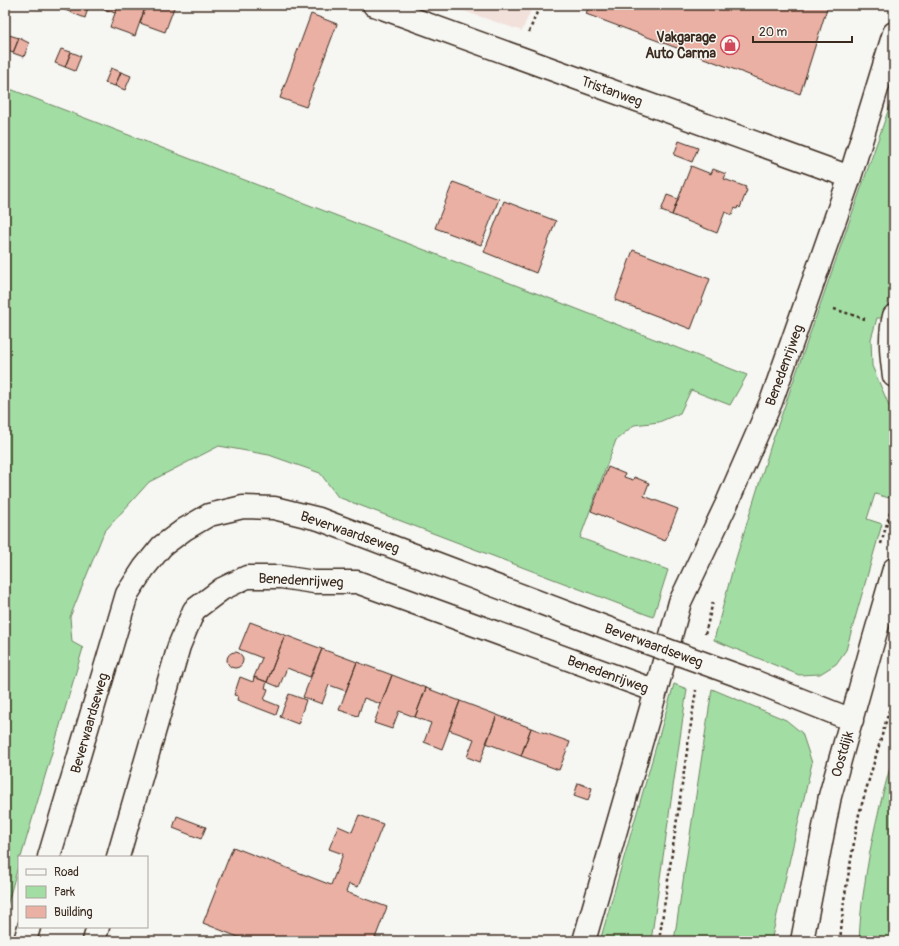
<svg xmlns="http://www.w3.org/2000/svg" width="899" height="946" font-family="Pangolin,sans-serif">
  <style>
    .built { fill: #f2e1db }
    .green { fill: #a2dea4; stroke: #6e8461 }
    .building { fill: #eab0a4; stroke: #3b2a1e }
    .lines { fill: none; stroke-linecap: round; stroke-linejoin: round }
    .minor-casing { stroke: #3b2a1e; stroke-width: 25 }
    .path { stroke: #3b2a1e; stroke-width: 2.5; stroke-dasharray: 3 3; stroke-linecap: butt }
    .minor { stroke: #f6f6f2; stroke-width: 22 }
    .minor-bridge-casing { stroke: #3b2a1e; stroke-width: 25; stroke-linecap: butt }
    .minor-bridge { stroke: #f6f6f2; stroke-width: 22 }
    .labels { text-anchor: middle; stroke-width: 3; stroke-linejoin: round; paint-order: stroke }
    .poi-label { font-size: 14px; font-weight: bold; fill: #3b2a1e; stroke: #f6f6f2; text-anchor: end }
    .street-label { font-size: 14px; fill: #3b2a1e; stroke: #f6f6f2 }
  </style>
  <rect width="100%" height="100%" fill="#f6f6f2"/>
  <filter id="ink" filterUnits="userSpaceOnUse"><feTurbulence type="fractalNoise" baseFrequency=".025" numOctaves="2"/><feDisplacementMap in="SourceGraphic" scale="8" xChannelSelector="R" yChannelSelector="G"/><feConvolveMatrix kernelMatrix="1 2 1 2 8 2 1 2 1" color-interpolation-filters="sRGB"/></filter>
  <g filter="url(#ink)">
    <path class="built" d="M446 5H533L522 31Z"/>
    <path class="green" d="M5 87 747 375 730 405 691 390 680 413 659 422 634 425 616 440 580 538 668 570 653 617 338 497 320 473 269 455 219 446 149 482 104 532 70 617 72 642 83 648 21 857H19V863L5 913Z
      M894 94V280L884 318H877L871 339 872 366 894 417V480L889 498 875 494 867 519 882 524 846 650 836 664 820 674 799 675 714 640 733 568 771 445Z
      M674 684 687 689 651 941H600Z
      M712 689 786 720 802 733 812 763 771 941H674Z
      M894 754V922L890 941H859C860 924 861 906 864 889 870 843 881 798 894 754Z"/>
    <path class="building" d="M61 5H89L85 18 60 8Z
      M93 5H118L115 13Z
      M118 5H146L135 36 110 27Z
      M146 5H175L165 32 140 23Z
      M589 5H828L800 94 586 14Z
      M311 14 337 24 306 107 280 98Z
      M9 35 19 38 13 53 5 50Z
      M19 38 29 43 24 57 13 53Z
      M61 49 71 52 65 67 55 63Z
      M71 52 81 56 75 71 65 67Z
      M111 68 121 72 115 86 105 83Z
      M121 72 131 76 125 90 115 86Z
      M679 141 698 148 692 162 674 155Z
      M691 166 711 174 713 169 726 174 724 179 746 187 745 189 747 190 740 208 738 206 737 209 735 208 732 215 725 212 717 233 672 215Z
      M453 182 499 199 481 245 435 228Z
      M667 195 678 199 672 215 661 211Z
      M504 201 556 221 536 273 484 252Z
      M633 250 710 279 691 329 615 300Z
      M608 467 625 474 624 477 633 480 634 477 649 483 644 496 678 509 665 541 591 511Z
      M250 622 285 635 267 682 254 677 262 658 239 649Z
      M285 635 322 649 310 677 287 668 279 687 267 682Z
      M322 649 357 662 346 691 329 685 322 704 303 697Z
      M227 660a8 8 0 1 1 16 0a8 8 0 1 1-16 0Z
      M357 662 392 675 381 704 364 698 358 716 339 710Z
      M392 675 426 688 415 717 399 711 392 729 374 723Z
      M240 677 253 682 254 677 267 682 265 688 268 689 264 700 279 706 276 715 237 700 238 696 234 695Z
      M426 688 460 701 442 749 424 742 431 723 415 717Z
      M289 694 306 700 298 724 280 717Z
      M460 701 497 715 480 762 467 757 474 739 449 730Z
      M497 715 531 728 521 756 486 743Z
      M531 728 570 742 559 770 521 756Z
      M578 783 592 788 588 801 574 796Z
      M359 815 383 824 358 887 349 884 346 892 387 907 374 941H248L203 923 233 847 331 885 343 854 329 849 338 826 352 832Z
      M177 816 206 827 201 839 173 828Z"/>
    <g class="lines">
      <g class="minor-casing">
        <path id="minor" d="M374 5 850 177
          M894 316C889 336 891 356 894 376
          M756 682 852 720
          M49 857 127 594 144 568 162 546 185 529 209 515 243 507 274 508 319 519 623 634
          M118 857 179 646 194 610 222 589 247 577H281L314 582H357L656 691
          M25 941 29 927
          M94 941 98 927
          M584 941 656 691 680 602 727 503 771 402 850 177 894 33
          M802 941 830 796 873 642 894 569"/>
      </g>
      <path class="path" d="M529 32 540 5
        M834 309 865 319
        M881 544 894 499
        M705 634 713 602
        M659 941 696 690
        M840 941 844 900 859 814 894 694"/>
      <use href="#minor" class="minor"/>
      <g class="minor-bridge-casing">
        <path id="minor-bridge" d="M623 634 756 682"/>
      </g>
      <use href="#minor-bridge" class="minor-bridge"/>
    </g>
  </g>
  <defs>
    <g id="shop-ring" transform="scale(1)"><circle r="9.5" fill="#f6f6f2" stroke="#d1495b" stroke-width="1.5"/><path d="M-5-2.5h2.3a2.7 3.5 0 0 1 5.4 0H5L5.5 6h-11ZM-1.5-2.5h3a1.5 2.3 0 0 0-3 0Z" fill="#d1495b"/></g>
  </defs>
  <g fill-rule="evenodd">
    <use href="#shop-ring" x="730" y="45"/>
  </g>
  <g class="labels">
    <g class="poi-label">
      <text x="716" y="42">Vakgarage<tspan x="716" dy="16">Auto Carma</tspan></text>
    </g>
    <g class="street-label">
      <text transform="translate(612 91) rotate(20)" y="5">Tristanweg</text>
      <text transform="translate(784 365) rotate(-70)" y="5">Benedenrijweg</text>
      <text transform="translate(350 532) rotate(19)" y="5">Beverwaardseweg</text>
      <text transform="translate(301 580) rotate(3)" y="5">Benedenrijweg</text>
      <text transform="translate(654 645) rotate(20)" y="5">Beverwaardseweg</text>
      <text transform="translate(608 674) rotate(20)" y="5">Benedenrijweg</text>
      <text transform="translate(89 723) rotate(-74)" y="5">Beverwaardseweg</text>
      <text transform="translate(842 754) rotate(-74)" y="5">Oostdijk</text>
    </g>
  </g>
  <rect width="899" height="946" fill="none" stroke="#f6f6f2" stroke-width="20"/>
  <rect x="10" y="10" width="879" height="926" fill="none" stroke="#3b2a1e" stroke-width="1.5" filter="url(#ink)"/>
  <rect x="18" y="856" width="130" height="72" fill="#f6f6f2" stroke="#aba49d"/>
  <rect x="26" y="869" width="20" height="6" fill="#f6f6f2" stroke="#aba49d"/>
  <text x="54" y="876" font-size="12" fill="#3b2a1e">Road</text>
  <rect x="26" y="886" width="20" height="12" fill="#a2dea4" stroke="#aba49d"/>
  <text x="54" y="896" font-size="12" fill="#3b2a1e">Park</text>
  <rect x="26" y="906" width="20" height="12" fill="#eab0a4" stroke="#aba49d"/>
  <text x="54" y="916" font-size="12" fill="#3b2a1e">Building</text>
  <path d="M753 36v6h99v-6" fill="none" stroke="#3b2a1e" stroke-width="2"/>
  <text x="759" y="36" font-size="12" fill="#3b2a1e" stroke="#f6f6f2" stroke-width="3" paint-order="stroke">20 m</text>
</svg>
